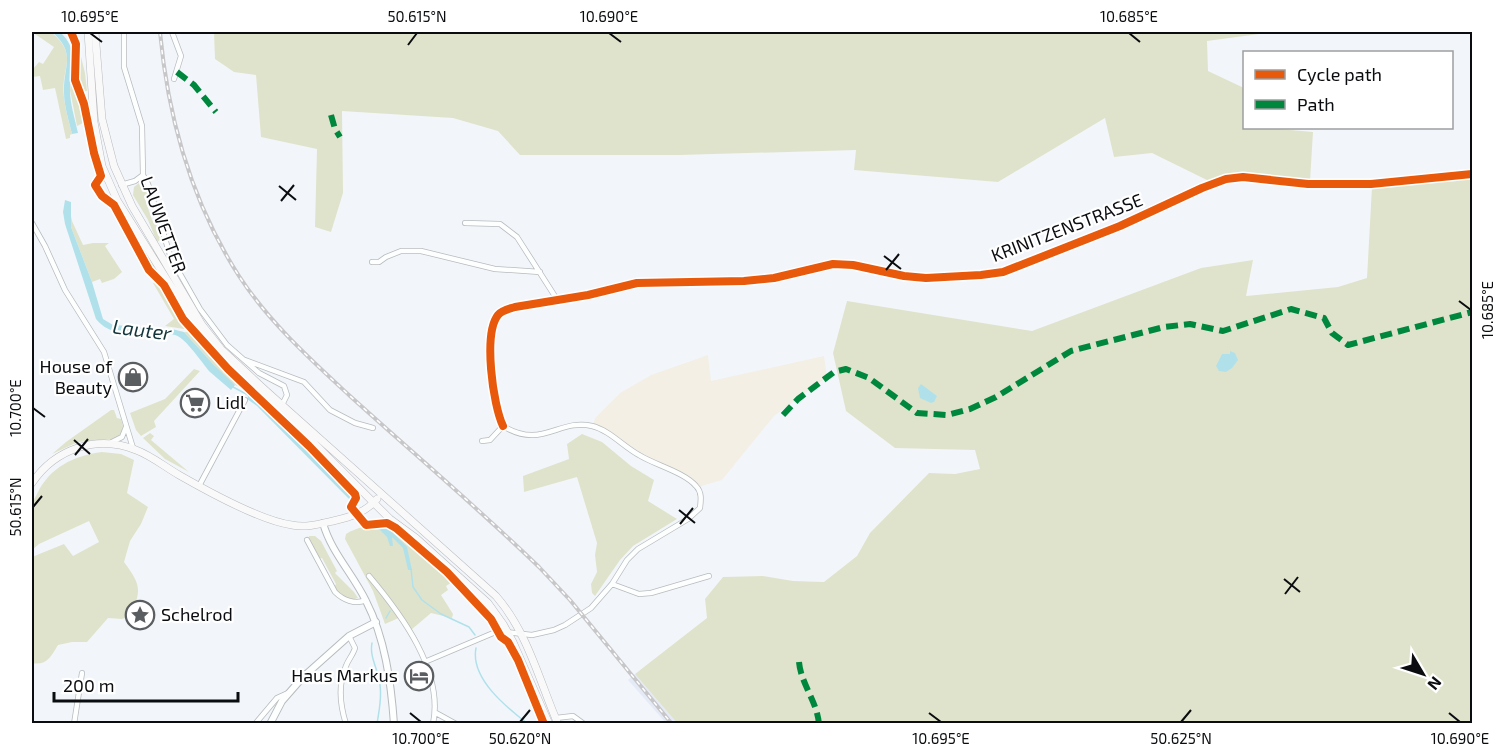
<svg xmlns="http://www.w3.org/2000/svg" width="1504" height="755" font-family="'Exo 2',sans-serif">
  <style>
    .industrial { fill: #f3efe5 }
    .built { fill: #e5ebf6 }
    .green { fill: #dfe3cb }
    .water { fill: #b0e1eb }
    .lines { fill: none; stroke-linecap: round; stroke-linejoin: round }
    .stream { stroke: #b0e1eb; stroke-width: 1.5 }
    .minor-casing { stroke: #b8bbbe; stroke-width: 6 }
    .tertiary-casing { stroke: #b8bbbe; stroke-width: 8 }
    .secondary-casing { stroke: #b8bbbe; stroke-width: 8 }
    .minor { stroke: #fdfefe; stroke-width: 4.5 }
    .tertiary { stroke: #fdfefe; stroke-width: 6 }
    .secondary { stroke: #faf9fa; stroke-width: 7 }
    .rail-casing { stroke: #c7c7c9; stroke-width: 4 }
    .rail { stroke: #fff; stroke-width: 1.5; stroke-dasharray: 4.5; stroke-linecap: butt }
    .quiet { stroke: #00873e; stroke-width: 6; stroke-dasharray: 12 6; stroke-linecap: butt }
    .cycleway-casing { stroke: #fff; stroke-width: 11 }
    .cycleway { stroke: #e8590c; stroke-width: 8 }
    .ticks { fill: none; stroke: #0a0c0f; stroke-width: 2 }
    .labels { text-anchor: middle; stroke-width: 4.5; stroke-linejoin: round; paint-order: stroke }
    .street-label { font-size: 18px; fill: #0a0c0f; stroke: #fff }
    .poi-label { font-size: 18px; fill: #0a0c0f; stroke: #fff; text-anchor: end }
    .water-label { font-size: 20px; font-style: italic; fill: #13353b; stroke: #fff }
    .neatline { fill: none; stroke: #0a0c0f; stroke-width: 2 }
    .ticks-label { font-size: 15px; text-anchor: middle; fill: #0a0c0f }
  </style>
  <rect width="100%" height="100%" fill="#f2f6fa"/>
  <path class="industrial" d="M708 355 711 381 824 356 827 377 774 416 722 480 698 487 688 479 653 463 593 426 595 418 620 393 651 375Z"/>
  <path class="built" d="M635 674 677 723H666L628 680Z"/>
  <path class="green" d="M32 32H51C80 56 60 67 64 97 65 109 69 122 72 134L70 135V138L66 139 55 88 43 90 40 76 32 77V70L39 62 43 64 54 47Z
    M73 32H75L85 73 87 91 81 92C75 72 78 52 73 32Z
    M214 32H1273L1207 41 1208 71 1244 88V128H1268L1313 132 1310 181C1276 179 1244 171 1211 182L1152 153 1114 157 1105 118 998 182 854 170 856 150 679 155H520L498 131 453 118 342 111 343 193 331 232 315 227 317 149 261 137 256 75 234 72 215 59Z
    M73 71 75 87 83 105 85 122 77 126 70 90Z
    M1472 179V723H677L635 674 707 618 705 599 723 577 763 576 793 581 824 582 857 556 870 533 929 473 955 474 980 469 975 450 895 448 846 411 833 353 847 301 1032 331 1201 268 1253 260 1246 296 1338 287 1367 278 1372 187Z
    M139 183 143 184 147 188V194L144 196 152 220 156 223 160 240 157 242 148 220 133 195 134 187Z
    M70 211 72 221 83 245 93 243H109L105 246 122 272 114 279 102 283 100 279 92 282 71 227Z
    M125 220 130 227 193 327 184 317 163 281 149 268 126 226Z
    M157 282C169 295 175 313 187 327L184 329 165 326 174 319 153 283Z
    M184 332H191L214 358 244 389 235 385 224 376Z
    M194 369 200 371 154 421 156 427 141 436 136 430 130 413 165 399Z
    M111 410H114L117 418 121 419 123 426 121 435 112 439 78 442 52 454 66 442Z
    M150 433 154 436 151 440 189 472 165 459 143 438Z
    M582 434 602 442 631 466 654 480 648 501 677 519 633 546 620 560 595 596 592 593 591 584 597 572 595 555 597 543 577 477 524 492 523 476 569 459 567 444Z
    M102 452 121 454 134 460 127 493 148 507 141 524 130 541 124 562C141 585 142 590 130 616L122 619 108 618 87 642H72L58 645C51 657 46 666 32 663V557L64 544 73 556 99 542 89 521 39 544 32 550C31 536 30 520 32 507 32 502 35 498 37 494 50 467 73 456 102 452Z
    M384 524 413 544 454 581 446 586 448 590 441 595 453 614 452 618 431 613 411 630 403 616 385 624 373 591 345 539 346 534C357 527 370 525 384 524Z
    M309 536H315L321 541 337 571 335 573 354 592 358 598C349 602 339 594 334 587L336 584 322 558 318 559 308 540Z"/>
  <path class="water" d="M52 32H60C80 50 70 68 70 90 70 104 75 119 78 133L72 134C69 121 64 106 64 93 63 65 77 54 52 32Z
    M65 200 71 202V227L92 282 103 319 113 325 172 329 184 332 214 365 235 385 231 390C224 384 217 378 210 372 202 363 186 338 175 335 150 329 115 343 96 319L65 224 63 212Z
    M1230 351 1235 353 1238 360 1232 368 1226 372 1219 371 1216 366 1222 354H1230Z
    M921 384 937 396 934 402 931 403 920 398 918 388Z
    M249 393 309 449 354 496 352 502 257 406 247 399Z
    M384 524 407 547 412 570H408L403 548 392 537 393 546H390L387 537 375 525Z"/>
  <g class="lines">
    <path class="stream" d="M233 387 250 396
      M411 569 413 587 422 600 441 614 469 627 475 635
      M386 618 390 611
      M372 643C369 657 379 671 380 685 382 699 379 710 377 724
      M476 648C470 678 506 707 528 724"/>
    <g class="minor-casing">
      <path id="minor" d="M124 32V67L142 126 143 175 148 184 171 258 200 309 227 345 259 373 284 386 287 395 282 405
        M172 32 181 56 174 79
        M121 185 135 181 143 175
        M32 223 45 246 65 290 104 352 133 448
        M465 223 500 224 517 237 558 301
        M372 262H379L386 257 401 251H421L495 269 540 272
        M245 360 304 382 330 410 355 423 373 428
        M503 426C493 405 483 334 498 315 502 310 509 309 515 307L588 295 637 283 744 281 774 278 833 264 853 265 904 276 926 278 981 275 1003 272 1021 265 1120 226 1202 188 1226 179 1243 177 1308 184H1371L1472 174
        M482 441 490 440 503 426
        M110 443 122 437 126 427
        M199 486 245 400
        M307 540 335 592C343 600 355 605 366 600
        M369 576C401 614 444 671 433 724
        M612 584 639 594 651 593 709 576
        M427 661 498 631 532 635 554 630 565 625 591 608 612 584 627 560 638 549 688 519 700 508C701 500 702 492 696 486 684 472 655 465 639 455 624 447 609 430 592 426 559 418 542 450 503 426
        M436 713 456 724
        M556 718 573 716 584 724
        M74 724 82 673
        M255 724 277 698 288 693
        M346 724C340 705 338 684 346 666 348 660 353 655 355 648L349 636"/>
    </g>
    <g class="tertiary-casing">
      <path id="tertiary" d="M323 523C331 552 353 574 366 601 385 638 391 682 394 724
        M270 724 282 701 303 677 349 636 376 622"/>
    </g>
    <g class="secondary-casing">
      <path id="secondary" d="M88 32 94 122 102 166 117 200 194 323 217 353 233 369 297 426 390 519 416 538 488 603 503 624 513 642 549 724
        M95 32 102 119 114 166 132 206 202 325 221 349 264 389 496 596C528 633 539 680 558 724
        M32 483C55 449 97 434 136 450 152 456 165 467 179 475 207 491 261 521 292 525 305 528 320 524 333 521 350 517 365 513 377 499"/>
    </g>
    <use href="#minor" class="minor"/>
    <use href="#tertiary" class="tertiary"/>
    <use href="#secondary" class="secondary"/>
    <g class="rail-casing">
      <path id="rail" d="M160 32C168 118 192 203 239 276 269 322 310 359 350 396 413 453 478 508 539 567L570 600 672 724"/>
    </g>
    <use href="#rail" class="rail"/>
    <path class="quiet" d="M177 72 194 85 216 112
      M331 115 335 129 340 137
      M783 415 798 399 834 372 846 369 869 378 917 413 947 415 970 409 996 397 1071 351 1164 327 1190 324 1223 331 1291 309 1324 318 1332 333 1348 345 1472 312
      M799 662C801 684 817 701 819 724"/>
    <g class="cycleway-casing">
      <path id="cycleway" d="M71 32 76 44 75 80 84 104 94 153 101 176 95 185 102 196 114 205 149 270 164 285 183 319 228 369 309 446 355 494 356 498 351 507 366 525 387 523 396 528 447 572 491 619 501 637 508 642 518 660 544 724
        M503 426C493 405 483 334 498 315 502 310 509 309 515 307L588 295 637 283 744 281 774 278 833 264 853 265 904 276 926 278 981 275 1003 272 1021 265 1120 226 1202 188 1226 179 1243 177 1308 184H1371L1472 174"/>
    </g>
    <use href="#cycleway" class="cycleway"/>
  </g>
  <path class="ticks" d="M90 33 102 42M609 33 621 42M1129 33 1140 42M408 45 417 33M279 186 296 200M281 201 294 185M884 256 901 269M886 270 899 254M1459 301 1471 310M33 408 45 417M74 440 90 454M75 455 88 439M33 507 42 496M679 510 695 523M680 524 693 508M1284 579 1300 592M1285 594 1298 577M410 713 421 722M929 713 941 722M1449 713 1460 722M520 722 530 710M1181 722 1191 710"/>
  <defs>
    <g id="shop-ring" transform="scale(1.5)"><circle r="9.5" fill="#fff" stroke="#5b5e61" stroke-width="1.5"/><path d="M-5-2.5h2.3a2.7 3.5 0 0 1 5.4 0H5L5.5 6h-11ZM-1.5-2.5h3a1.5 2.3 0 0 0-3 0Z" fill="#5b5e61"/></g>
    <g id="supermarket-ring" transform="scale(1.5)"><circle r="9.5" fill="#fff" stroke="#5b5e61" stroke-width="1.5"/><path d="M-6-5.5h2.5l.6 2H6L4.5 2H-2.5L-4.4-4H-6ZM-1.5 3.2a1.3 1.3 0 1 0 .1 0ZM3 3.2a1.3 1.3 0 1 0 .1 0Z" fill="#5b5e61"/></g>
    <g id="sight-ring" transform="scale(1.5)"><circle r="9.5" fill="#fff" stroke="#5b5e61" stroke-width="1.5"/><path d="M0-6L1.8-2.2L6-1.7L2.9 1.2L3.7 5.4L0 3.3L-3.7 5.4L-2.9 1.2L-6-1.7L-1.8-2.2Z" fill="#5b5e61"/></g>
    <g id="hotel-ring" transform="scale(1.5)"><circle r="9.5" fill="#fff" stroke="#5b5e61" stroke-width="1.5"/><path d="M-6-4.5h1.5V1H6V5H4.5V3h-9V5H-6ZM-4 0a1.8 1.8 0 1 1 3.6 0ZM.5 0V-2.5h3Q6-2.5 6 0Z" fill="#5b5e61"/></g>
  </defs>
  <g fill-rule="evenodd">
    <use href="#shop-ring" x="133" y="377"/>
    <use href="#supermarket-ring" x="195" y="403"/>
    <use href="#sight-ring" x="140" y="615"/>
    <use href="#hotel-ring" x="419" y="676"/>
  </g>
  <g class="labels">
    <g class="street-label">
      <text transform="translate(163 225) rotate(70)" y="6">LAUWETTER</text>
      <text transform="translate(1067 228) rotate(-21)" y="6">KRINITZENSTRASSE</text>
    </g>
    <g class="poi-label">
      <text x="112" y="373">House of<tspan x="112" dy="21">Beauty</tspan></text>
      <text x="216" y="409" text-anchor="start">Lidl</text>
      <text x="161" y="621" text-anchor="start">Schelrod</text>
      <text x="398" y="682">Haus Markus</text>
    </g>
    <g class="water-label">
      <text transform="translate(142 330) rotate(7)" y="7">Lauter</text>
    </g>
  </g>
  <rect width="1504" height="755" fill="none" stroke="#ffffff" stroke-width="66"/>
  <rect x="1243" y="51" width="210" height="78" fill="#ffffff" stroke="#9d9e9f" stroke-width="1.5"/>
  <rect x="1255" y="70" width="30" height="9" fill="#e8590c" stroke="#9d9e9f" stroke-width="1.5"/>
  <text x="1297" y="81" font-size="18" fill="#0a0c0f">Cycle path</text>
  <rect x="1255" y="100" width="30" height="9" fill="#00873e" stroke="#9d9e9f" stroke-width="1.5"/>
  <text x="1297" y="111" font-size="18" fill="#0a0c0f">Path</text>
  <g transform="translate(1423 674) rotate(129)" stroke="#ffffff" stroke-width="4.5" paint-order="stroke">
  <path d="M0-4.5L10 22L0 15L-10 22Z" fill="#0a0c0f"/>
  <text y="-9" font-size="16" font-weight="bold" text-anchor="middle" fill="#0a0c0f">N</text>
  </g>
  <path d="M54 692v9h184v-9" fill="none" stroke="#0a0c0f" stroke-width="3"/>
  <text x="63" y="692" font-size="18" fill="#0a0c0f" stroke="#ffffff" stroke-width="4.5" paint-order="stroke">200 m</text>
  <rect x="33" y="33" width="1438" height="689" class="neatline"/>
  <g class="ticks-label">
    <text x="90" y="22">10.695°E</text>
    <text x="417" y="22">50.615°N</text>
    <text x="609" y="22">10.690°E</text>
    <text x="1129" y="22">10.685°E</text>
    <text transform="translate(1488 310) rotate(-90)" y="5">10.685°E</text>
    <text transform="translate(16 408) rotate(-90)" y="5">10.700°E</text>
    <text transform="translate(16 507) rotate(-90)" y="5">50.615°N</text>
    <text x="421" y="744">10.700°E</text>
    <text x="520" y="744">50.620°N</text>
    <text x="941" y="744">10.695°E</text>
    <text x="1181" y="744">50.625°N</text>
    <text x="1460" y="744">10.690°E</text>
  </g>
</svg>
